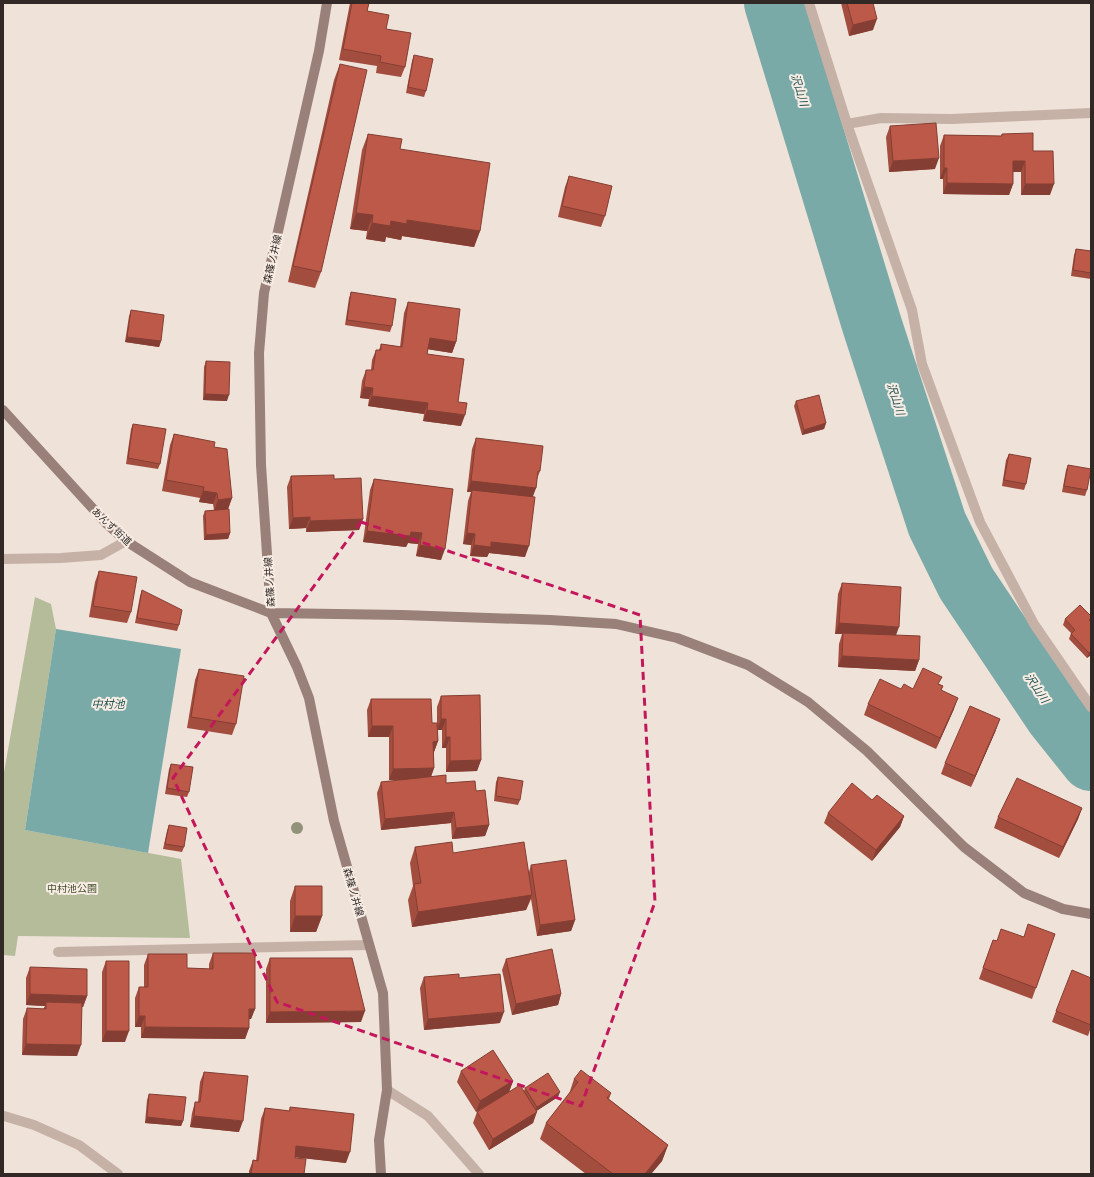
<svg xmlns="http://www.w3.org/2000/svg" width="1094" height="1177" font-family="Manrope,'Noto Sans JP',sans-serif">
  <style>
    .green { fill: #b4bc9a }
    .water { fill: #7aaaa7 }
    .lines { fill: none; stroke-linecap: round; stroke-linejoin: round }
    .river { stroke: #7aaaa7; stroke-width: 60 }
    .lane { stroke: #c6b1a6; stroke-width: 10 }
    .street { stroke: #c6b1a6; stroke-width: 10 }
    .secondary { stroke: #998078; stroke-width: 10 }
    .tree { fill: #92917a }
    .wall { fill: #a34d3f }
    .shaded-wall { fill: #843e33 }
    .building { fill: #bd5949; stroke: #843e33 }
    .marked { fill: none; stroke: #c2185b; stroke-width: 3; stroke-dasharray: 8 5; stroke-linejoin: round }
    .labels { text-anchor: middle; stroke-width: 4; stroke-linejoin: round; paint-order: stroke }
    .street-label { font-size: 10px; fill: #322926; stroke: #f7ede5 }
    .park-label { font-size: 10px; fill: #454f2c; stroke: #f7ede5 }
    .water-label { font-size: 11px; font-style: italic; fill: #1f504f; stroke: #f7ede5 }
  </style>
  <rect width="100%" height="100%" fill="#efe2d9"/>
  <path class="green" d="M35 597 51 604 56 629 25 830 181 859 190 938 18 936 15 956 3 955V778Z"/>
  <path class="water" d="M56 629 181 649 148 853 25 830Z"/>
  <g class="lines">
    <path class="river" d="M774 3 872 325 937 524 966 583 1055 716 1091 761"/>
    <path class="lane" d="M4 1116 34 1125 79 1145 118 1174"/>
    <path class="street" d="M809 3 847 124 912 310 922 364 980 522 1034 624 1091 707
      M847 124 881 118 951 119 1091 113
      M3 559 61 558 101 555 126 541
      M58 952 369 945
      M387 1090 428 1116 479 1174"/>
    <path class="secondary" d="M327 3 319 51 264 293 259 353 261 465 271 613 297 667 309 698 334 821 383 993 387 1090 379 1140 381 1174
      M3 410 106 523 126 541 190 582 271 613 402 615 550 620 616 624 677 638 748 665 808 702 867 751 964 847 1024 893 1063 909 1091 914"/>
  </g>
  <circle class="tree" cx="297" cy="828" r="6"/>
  <path class="wall" d="M350 3H369L367 11 386 29 405 67 401 77 376 73 377 66 339 60Z
    M841 3H873V30L849 36Z
    M414 55 426 91 424 97 406 93 412 61Z
    M340 64 321 272 315 288 288 282 334 80Z
    M890 126 935 169 889 172 886 137Z
    M368 134 400 149 480 231 474 247 402 236 401 240 386 237 385 242 366 239 367 231 350 229 362 150Z
    M1002 134 1033 151 1050 195H1021V172H1013V184L1009 195 943 194V179H940V146L944 135 1001 136Z
    M569 176 605 216 601 227 558 217 565 187Z
    M1076 249 1091 251V279L1071 276 1074 255Z
    M351 292 392 326 390 332 345 325 349 298Z
    M408 302 456 342 452 353 428 349 427 354 458 402 461 426 423 421 424 414 368 406 369 399 360 398 362 381 366 370H371L372 360 376 350H379L381 344 400 347 404 313Z
    M131 310 161 341 159 347 125 342 129 316Z
    M206 361 227 401 203 400 204 367Z
    M796 401 826 423 824 429 802 435 794 406Z
    M133 424 160 464 158 469 126 464 131 429Z
    M174 434 214 447 232 498 228 509 223 510 230 533 228 539 204 540 203 516 205 511 214 510 213 504 199 502 200 498 162 491 170 445Z
    M476 438 540 471 537 479 536 488 532 497 525 557 489 553 487 557 470 556 471 545 463 544 468 501 471 492H467L472 449Z
    M1009 454 1026 484 1024 490 1002 486 1006 460Z
    M1068 465 1087 490 1085 496 1062 492 1066 470Z
    M291 476 334 479 363 519 359 530 306 532V528L289 529 287 487Z
    M374 479 453 489 441 560 416 556 418 544 408 543 406 547 363 542 370 490Z
    M99 571 131 612 127 623 89 617 95 582Z
    M842 583 896 635 919 660 915 671 838 667 839 644 842 634H835L838 594Z
    M142 590 179 625 177 631 135 623 140 596Z
    M1091 616 1090 621 1091 622V655L1087 658 1069 639 1071 633 1063 625 1065 619Z
    M199 669 236 724 232 735 187 728 195 680Z
    M939 684 943 686 941 690 954 709 936 749 864 715 868 704 901 689H913Z
    M441 696 481 760 477 771 446 772V748H442V730H437L438 741 434 752V768L431 777 446 783 476 791 489 825 485 836 452 839 451 823 381 830 377 793 381 782 404 780H389V737H368L367 710 371 699 432 723H437V707Z
    M996 730 971 787 941 774 945 763Z
    M171 764 189 792 187 797 165 794 169 769Z
    M498 777 520 800 518 805 494 801 496 782Z
    M872 800 904 816 900 827 872 861 824 823 828 813Z
    M1082 808 1078 819 1059 858 994 828 998 817Z
    M169 825 184 847 182 852 163 849 167 831Z
    M415 847 453 853 529 872 531 865 575 920 571 931 537 936 531 899 526 910 412 927 408 900 413 886 410 863Z
    M295 886 322 916 316 932H290V901Z
    M1055 934 1032 999 979 979 993 940 997 941 1024 937Z
    M213 953 255 1009 251 1019H249V1028L245 1039 141 1038V1027H135V998L139 987H144V965L148 954 187 968 209 969V964Z
    M270 958 361 1022 266 1023V969Z
    M506 959 561 994 558 1005 512 1015 502 970Z
    M106 961 125 1042H102V972Z
    M30 967 87 996 83 1007H82L77 1056 22 1055 23 1019 27 1008 43 1009 45 1006 26 1005V978Z
    M1091 976V1027L1088 1036 1052 1022 1056 1011 1090 978Z
    M424 977 500 1023 424 1030 420 988Z
    M461 1071 513 1081 509 1092 524 1091 525 1088 558 1097 536 1111 533 1123 489 1150 473 1123 477 1112 496 1100 476 1112 457 1082Z
    M204 1072 239 1132 190 1127 192 1113 195 1102H198L200 1082Z
    M574 1079 611 1093 609 1099 668 1145 662 1161 651 1174H586L540 1139 546 1123 569 1094Z
    M149 1094 183 1121 181 1126 145 1123 147 1100Z
    M290 1107 346 1163 295 1157V1158L304 1174H249V1171L253 1160 256 1161 261 1119 265 1108 289 1111Z"/>
  <path class="shaded-wall" d="M877 19 873 30 849 36 853 25Z
    M939 158 935 169 889 172 893 161Z
    M1013 161H1025L1021 172H1009Z
    M944 168H947L943 179H940Z
    M947 183 1013 184 1009 195 943 194Z
    M1025 184H1054L1050 195H1021Z
    M356 213 373 215 367 231 350 229Z
    M407 220 480 231 474 247 402 236 401 240 386 237 385 242 366 239 372 223Z
    M127 337 161 341 159 347 125 342Z
    M430 338 456 342 452 353 426 349Z
    M364 387 373 388 369 399 360 398Z
    M205 394 229 395 227 401 203 400Z
    M372 396 428 403 424 414 368 406Z
    M427 410 465 415 461 426 423 421Z
    M826 423 824 429 802 435 804 430Z
    M471 481 536 488 532 499 472 490 471 492H467Z
    M203 491 217 493 213 504 199 502Z
    M232 498 228 509 214 511 218 500Z
    M310 517 306 528 289 529 293 518Z
    M363 519 359 530 306 532 310 521Z
    M367 531 411 532 422 533 418 544 408 543 406 547 363 542Z
    M230 533 228 539 204 540 206 535Z
    M467 533 475 534 471 545 463 544Z
    M491 542 529 546 525 557 489 553 487 557 470 556 474 545Z
    M420 545 445 549 441 560 416 556Z
    M839 623 899 627 895 638 843 633 842 634H835Z
    M1091 651V655L1087 658 1089 653Z
    M842 656 919 660 915 671 838 667Z
    M958 698 954 709 936 749 940 738Z
    M441 719H446L442 730H437Z
    M1000 719 996 730 971 787 975 776Z
    M372 726H393L389 737H368Z
    M446 737H450L446 748H442Z
    M438 741 434 752 433 742Z
    M481 760 477 771 446 772 450 761Z
    M434 768 430 779 389 780 393 769Z
    M1082 808 1078 819 1059 858 1063 847Z
    M454 812 451 823 381 830 385 819Z
    M904 816 900 827 872 861 876 850Z
    M489 825 485 836 452 839 456 828Z
    M532 895 526 910 412 927 418 912Z
    M295 916H322L316 932H290Z
    M575 920 571 931 537 936 540 925Z
    M30 994 87 996 83 1007 46 1006V1002L45 1006 26 1005Z
    M561 994 558 1005 512 1015 516 1004Z
    M249 1009H255L251 1019 245 1020Z
    M365 1011 361 1022 266 1023 270 1012Z
    M504 1012 500 1023 424 1030 428 1019Z
    M139 1016H145L141 1027H135Z
    M145 1027 249 1028 245 1039 141 1038Z
    M106 1031H129L125 1042H102Z
    M26 1044 81 1045 77 1056 22 1055Z
    M513 1081 509 1092 476 1112 480 1101Z
    M560 1092 558 1097 535 1112 537 1107Z
    M537 1112 533 1123 489 1150 493 1139Z
    M194 1116 243 1121 239 1132 190 1127Z
    M147 1117 183 1121 181 1126 145 1123Z
    M668 1145 662 1161 651 1174H645Z
    M296 1146 350 1152 346 1163 292 1157Z"/>
  <path class="building" d="M352 3H369L367 11 389 15 386 29 411 33 405 67 380 62 381 56 343 49Z
    M847 3H873L877 19 853 25Z
    M414 55 433 59 426 91 408 87Z
    M340 64 367 70 321 272 293 266Z
    M936 123 939 158 893 161 890 126Z
    M1033 133V151H1053L1054 184H1025V161H1013V184L947 183V168H944V135L1002 136V134Z
    M368 134 402 139 400 149 490 163 480 231 407 220V224L391 221 390 226 372 223 373 215 356 213Z
    M569 176 612 186 605 216 562 206Z
    M1076 249 1091 251V273L1073 270Z
    M351 292 396 299 392 326 347 320Z
    M408 302 460 309 456 342 430 338 427 354 464 359 458 402 467 403 465 415 427 410 428 403 372 396 373 388 364 387 366 370H373L376 350H381V344L402 347Z
    M131 310 164 315 161 341 127 337Z
    M206 361 230 362 229 395 205 394Z
    M819 395 826 423 804 430 796 401Z
    M133 424 166 429 160 464 128 458Z
    M174 434 215 442 214 447 227 449 232 498 218 500 217 493 203 491 204 487 166 480Z
    M476 438 543 446 540 471H538L536 488 471 481Z
    M1009 454 1031 458 1026 484 1004 480Z
    M1068 465 1091 469 1087 490 1064 486Z
    M334 475V479L361 478 363 519 310 521V517L293 518 291 476Z
    M374 479 453 489 445 549 420 545 422 533 411 532 410 536 367 531Z
    M472 490 535 497 529 546 491 542V547L474 545 475 534 467 533Z
    M229 509 230 533 206 535 205 511Z
    M99 571 137 577 131 612 93 606Z
    M842 583 901 587 899 627 839 623Z
    M142 590 182 610 179 625 137 618Z
    M1080 605 1091 616V618L1089 620 1091 622V651L1089 653 1071 634 1075 630 1065 619Z
    M843 633 920 636 919 660 842 656Z
    M923 668 942 677 938 684 943 686 941 690 958 698 940 738 868 704 880 679 901 689 904 684 913 689Z
    M199 669 244 676 236 724 191 717Z
    M480 695 481 760 450 761V737H446V719H441V696Z
    M371 699H431L432 723H437L438 741 433 742 434 768 393 769V726H372Z
    M970 706 1000 719 975 776 945 763Z
    M171 764 193 767 189 792 167 788Z
    M446 775V783L475 781 476 791 485 790 489 825 456 828 454 812 385 819 381 782Z
    M498 777 523 781 520 800 496 796Z
    M1017 778 1082 808 1063 847 998 817Z
    M852 783 872 800 877 795 904 816 876 850 828 813Z
    M169 825 187 828 184 847 165 844Z
    M452 842 453 853 524 842 532 895 418 912 414 884 421 883 415 847Z
    M566 860 575 920 540 925 531 865Z
    M295 886H322V916H295Z
    M1028 924 1055 934 1036 988 983 968 993 940 997 941 1001 929 1024 937Z
    M552 949 561 994 516 1004 506 959Z
    M213 953H255V1009H249V1028L145 1027V1016H139V987H148V954H187V968L213 969Z
    M270 958H352L365 1011 270 1012Z
    M106 961H129V1031H106Z
    M30 967 87 969V996L30 994Z
    M1072 970 1091 978V1025L1056 1011Z
    M459 974V978L500 974 504 1012 428 1019 424 977Z
    M46 1002 82 1003 81 1045 26 1044 27 1008 46 1009Z
    M493 1050 513 1081 480 1101 461 1071Z
    M581 1070 611 1093 607 1098 668 1145 645 1174H613L546 1123 578 1082 574 1079Z
    M204 1072 248 1076 243 1121 194 1116 195 1102H200Z
    M548 1073 560 1092 537 1107 525 1088Z
    M520 1085 537 1112 493 1139 477 1112Z
    M149 1094 186 1097 183 1121 147 1117Z
    M290 1107 354 1114 350 1152 296 1146 295 1158 306 1159 304 1174H251L253 1160 258 1161 265 1108 290 1111Z"/>
  <path class="marked" d="M361 522 640 615 655 902 581 1106 277 1002 173 778Z"/>
  <g class="labels">
    <g class="street-label">
      <text transform="translate(272 259) rotate(-77)" y="4">森篠ノ井線</text>
      <text transform="translate(112 526) rotate(43)" y="4">あんず街道</text>
      <text transform="translate(269 582) rotate(-94)" y="4">森篠ノ井線</text>
      <text transform="translate(354 892) rotate(74)" y="4">森篠ノ井線</text>
    </g>
    <g class="park-label">
      <text x="72" y="892">中村池公園</text>
    </g>
    <g class="water-label">
      <text transform="translate(800 90) rotate(73)" y="4">沢山川</text>
      <text transform="translate(896 399) rotate(72)" y="4">沢山川</text>
      <text transform="translate(1037 688) rotate(56)" y="4">沢山川</text>
      <text x="108" y="708">中村池</text>
    </g>
  </g>
  <rect width="1094" height="1177" fill="none" stroke="#322926" stroke-width="8"/>
</svg>
